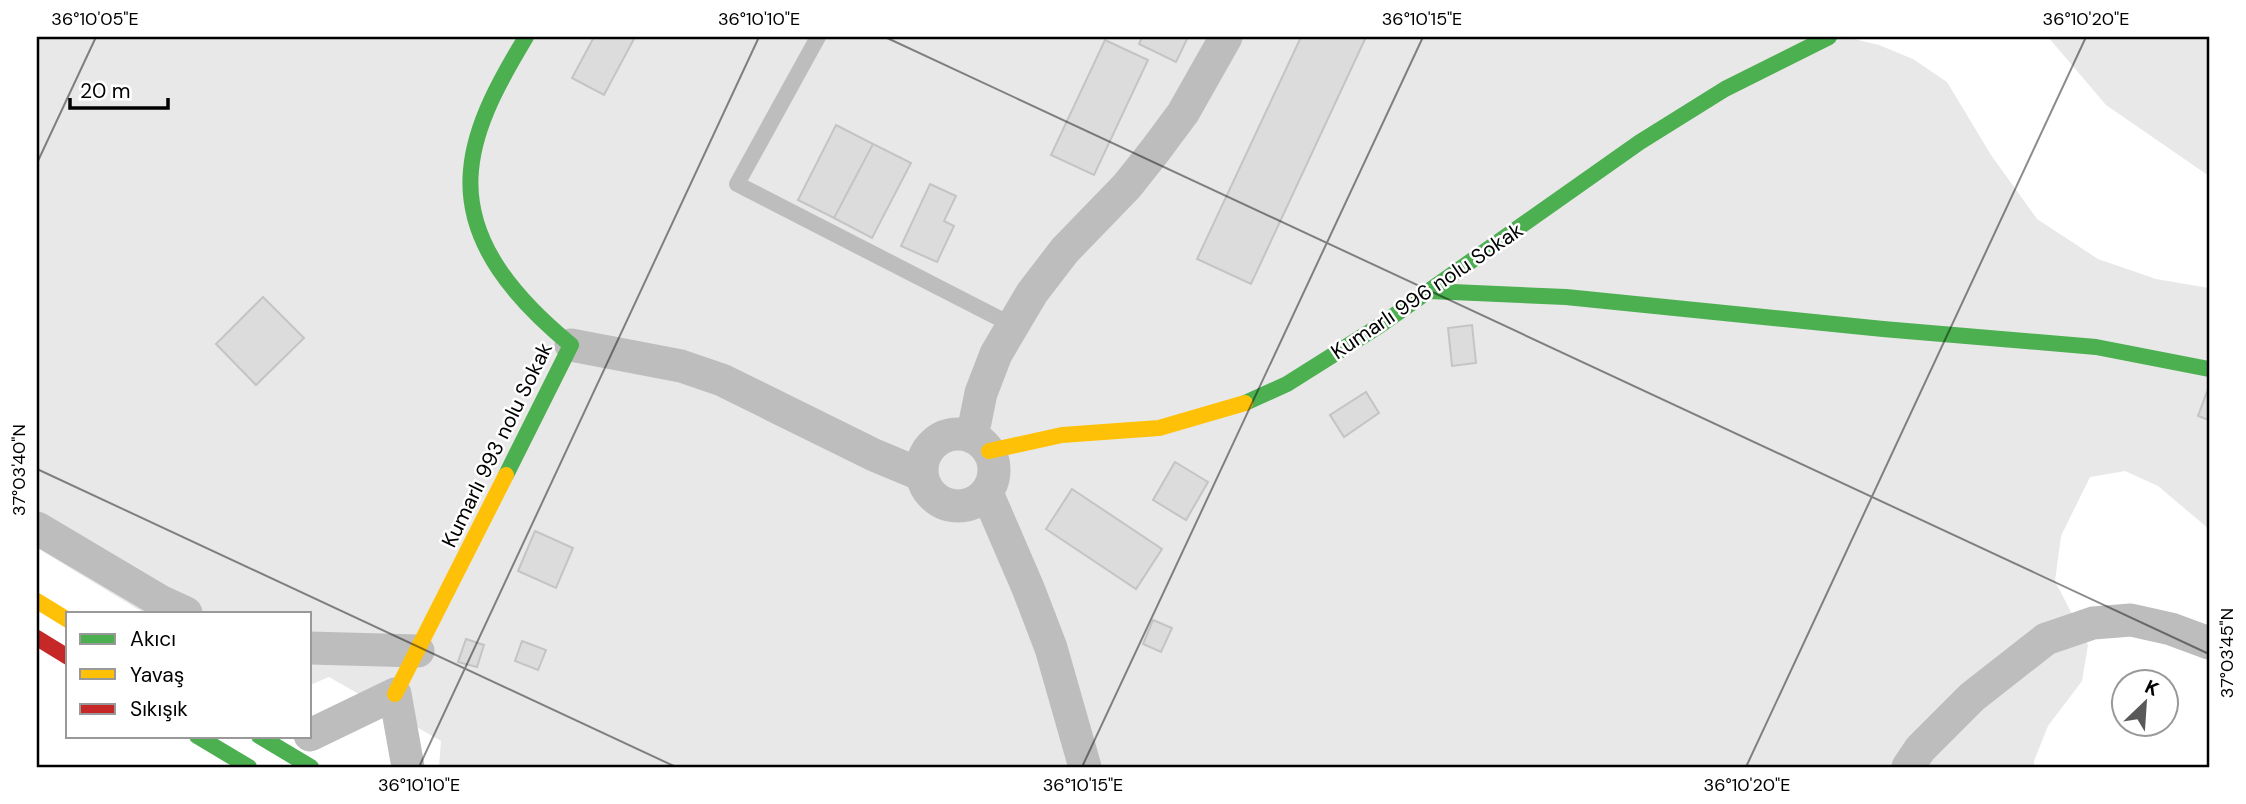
<svg xmlns="http://www.w3.org/2000/svg" width="2246" height="804" font-family="'DM Sans',sans-serif">
  <style>
    .green { fill: #e8e8e8 }
    .building { fill: #dcdcdc; stroke: #c4c4c4; stroke-width: 2 }
    .lines { fill: none; stroke-linecap: round; stroke-linejoin: round }
    .lane { stroke: #bdbdbd; stroke-width: 16 }
    .street { stroke: #bdbdbd; stroke-width: 33 }
    .fast { stroke: #4caf50; stroke-width: 16 }
    .slow { stroke: #ffc107; stroke-width: 16 }
    .jam { stroke: #c62828; stroke-width: 16 }
    .ticks { fill: none; stroke: #000; stroke-width: 2; stroke-opacity: 0.45 }
    .labels { text-anchor: middle; stroke-width: 5; stroke-linejoin: round; paint-order: stroke }
    .street-label { font-size: 21px; fill: #000; stroke: #fff }
    .neatline { fill: none; stroke: #000; stroke-width: 2.5 }
    .ticks-label { font-size: 18px; text-anchor: middle; fill: #000 }
  </style>
  <rect width="100%" height="100%" fill="#fff"/>
  <path class="green" d="M37 37H1846L1879 45 1913 59 1947 82 1991 155 2037 219 2098 259 2156 279 2209 288V529L2158 486 2125 471 2090 477 2061 536 2055 581 2088 645 2082 681 2048 726 2034 761V767H439L441 741 329 677 310 685V613H144L37 548Z
    M2048 37H2209V176L2106 105Z"/>
  <path class="building" d="M594 37H635L604 95 572 78Z
    M1142 37H1188L1176 62 1139 44Z
    M1301 37H1366L1251 284 1197 259Z
    M1105 40 1148 60 1094 175 1051 155Z
    M836 125 873 144 834 218 798 200Z
    M873 144 911 163 872 238 834 218Z
    M930 184 956 196 944 221 954 226 937 262 901 246Z
    M263 297 304 338 256 385 216 344Z
    M1472 325 1476 363 1452 366 1448 328Z
    M2208 389 2209 390V420L2198 416Z
    M1366 392 1379 413 1344 437 1330 415Z
    M1175 462 1208 482 1186 520 1153 500Z
    M1072 489 1162 549 1136 589 1046 529Z
    M535 531 573 548 556 588 518 571Z
    M1153 620 1172 628 1161 652 1143 644Z
    M466 639 484 645 477 667 458 662Z
    M522 641 546 650 538 670 515 661Z"/>
  <g class="lines">
    <path class="lane" d="M818 37 737 184 1012 325"/>
    <path class="street" d="M571 345 681 366 722 380 874 455 922 475
      M922 470a36 36 0 1 1 72 0a36 36 0 1 1-72 0Z
      M972 437 981 393 996 354 1032 293 1065 250 1127 186 1154 152 1183 113 1226 37
      M987 493 1028 588 1051 648 1085 767
      M37 528 160 601 186 613
      M310 648 418 651
      M310 735 395 694 408 767
      M1908 767 1920 749 1972 697 2046 639 2093 623 2131 620 2171 629 2209 643"/>
    <path class="fast" d="M1430 291 1566 297 1883 329 2096 347 2209 369
      M1245 403 1287 384 1379 326 1640 142 1725 89 1829 37
      M506 475 571 345C519 302 464 244 471 170 475 123 502 77 526 37
      M197 736 249 767
      M259 736 311 767"/>
    <path class="slow" d="M989 451 1062 435 1159 428 1245 403
      M37 601 68 620
      M395 694 506 475"/>
    <path class="jam" d="M37 638 68 657"/>
  </g>
  <path class="ticks" d="M885 37 2209 654M37 163 96 37M37 469 676 767M419 767 759 37M1082 767 1423 37M1746 767 2086 37"/>
  <g class="labels">
    <g class="street-label">
      <text transform="translate(1427 291) rotate(-34)" y="7">Kumarlı 996 nolu Sokak</text>
      <text transform="translate(497 445) rotate(-64)" y="7">Kumarlı 993 nolu Sokak</text>
    </g>
  </g>
  <rect width="2246" height="804" fill="none" stroke="#ffffff" stroke-width="77"/>
  <rect x="66" y="612" width="245" height="126" fill="#ffffff" stroke="#999999" stroke-width="2"/>
  <rect x="80" y="634" width="35" height="10" fill="#4caf50" stroke="#999999" stroke-width="2"/>
  <text x="130" y="646" font-size="21" fill="#000000">Akıcı</text>
  <rect x="80" y="669" width="35" height="10" fill="#ffc107" stroke="#999999" stroke-width="2"/>
  <text x="130" y="682" font-size="21" fill="#000000">Yavaş</text>
  <rect x="80" y="704" width="35" height="10" fill="#c62828" stroke="#999999" stroke-width="2"/>
  <text x="130" y="716" font-size="21" fill="#000000">Sıkışık</text>
  <g transform="translate(2145 703) rotate(25)"><circle r="33" fill="#ffffff" stroke="#999999" stroke-width="2"/>
  <path d="M0-5L12 26L0 18L-12 26Z" fill="#595959"/>
  <text y="-10" font-size="19" font-weight="bold" text-anchor="middle" fill="#000000">K</text>
  </g>
  <path d="M70 98v10h98v-10" fill="none" stroke="#000000" stroke-width="3.5"/>
  <text x="80" y="98" font-size="21" fill="#000000" stroke="#ffffff" stroke-width="5" paint-order="stroke">20 m</text>
  <rect x="38" y="38" width="2170" height="728" class="neatline"/>
  <g class="ticks-label">
    <text x="95" y="25">36°10'05"E</text>
    <text x="759" y="25">36°10'10"E</text>
    <text x="1422" y="25">36°10'15"E</text>
    <text x="2086" y="25">36°10'20"E</text>
    <text transform="translate(19 470) rotate(-90)" y="6">37°03'40"N</text>
    <text transform="translate(2227 653) rotate(-90)" y="6">37°03'45"N</text>
    <text x="419" y="791">36°10'10"E</text>
    <text x="1083" y="791">36°10'15"E</text>
    <text x="1747" y="791">36°10'20"E</text>
  </g>
</svg>
